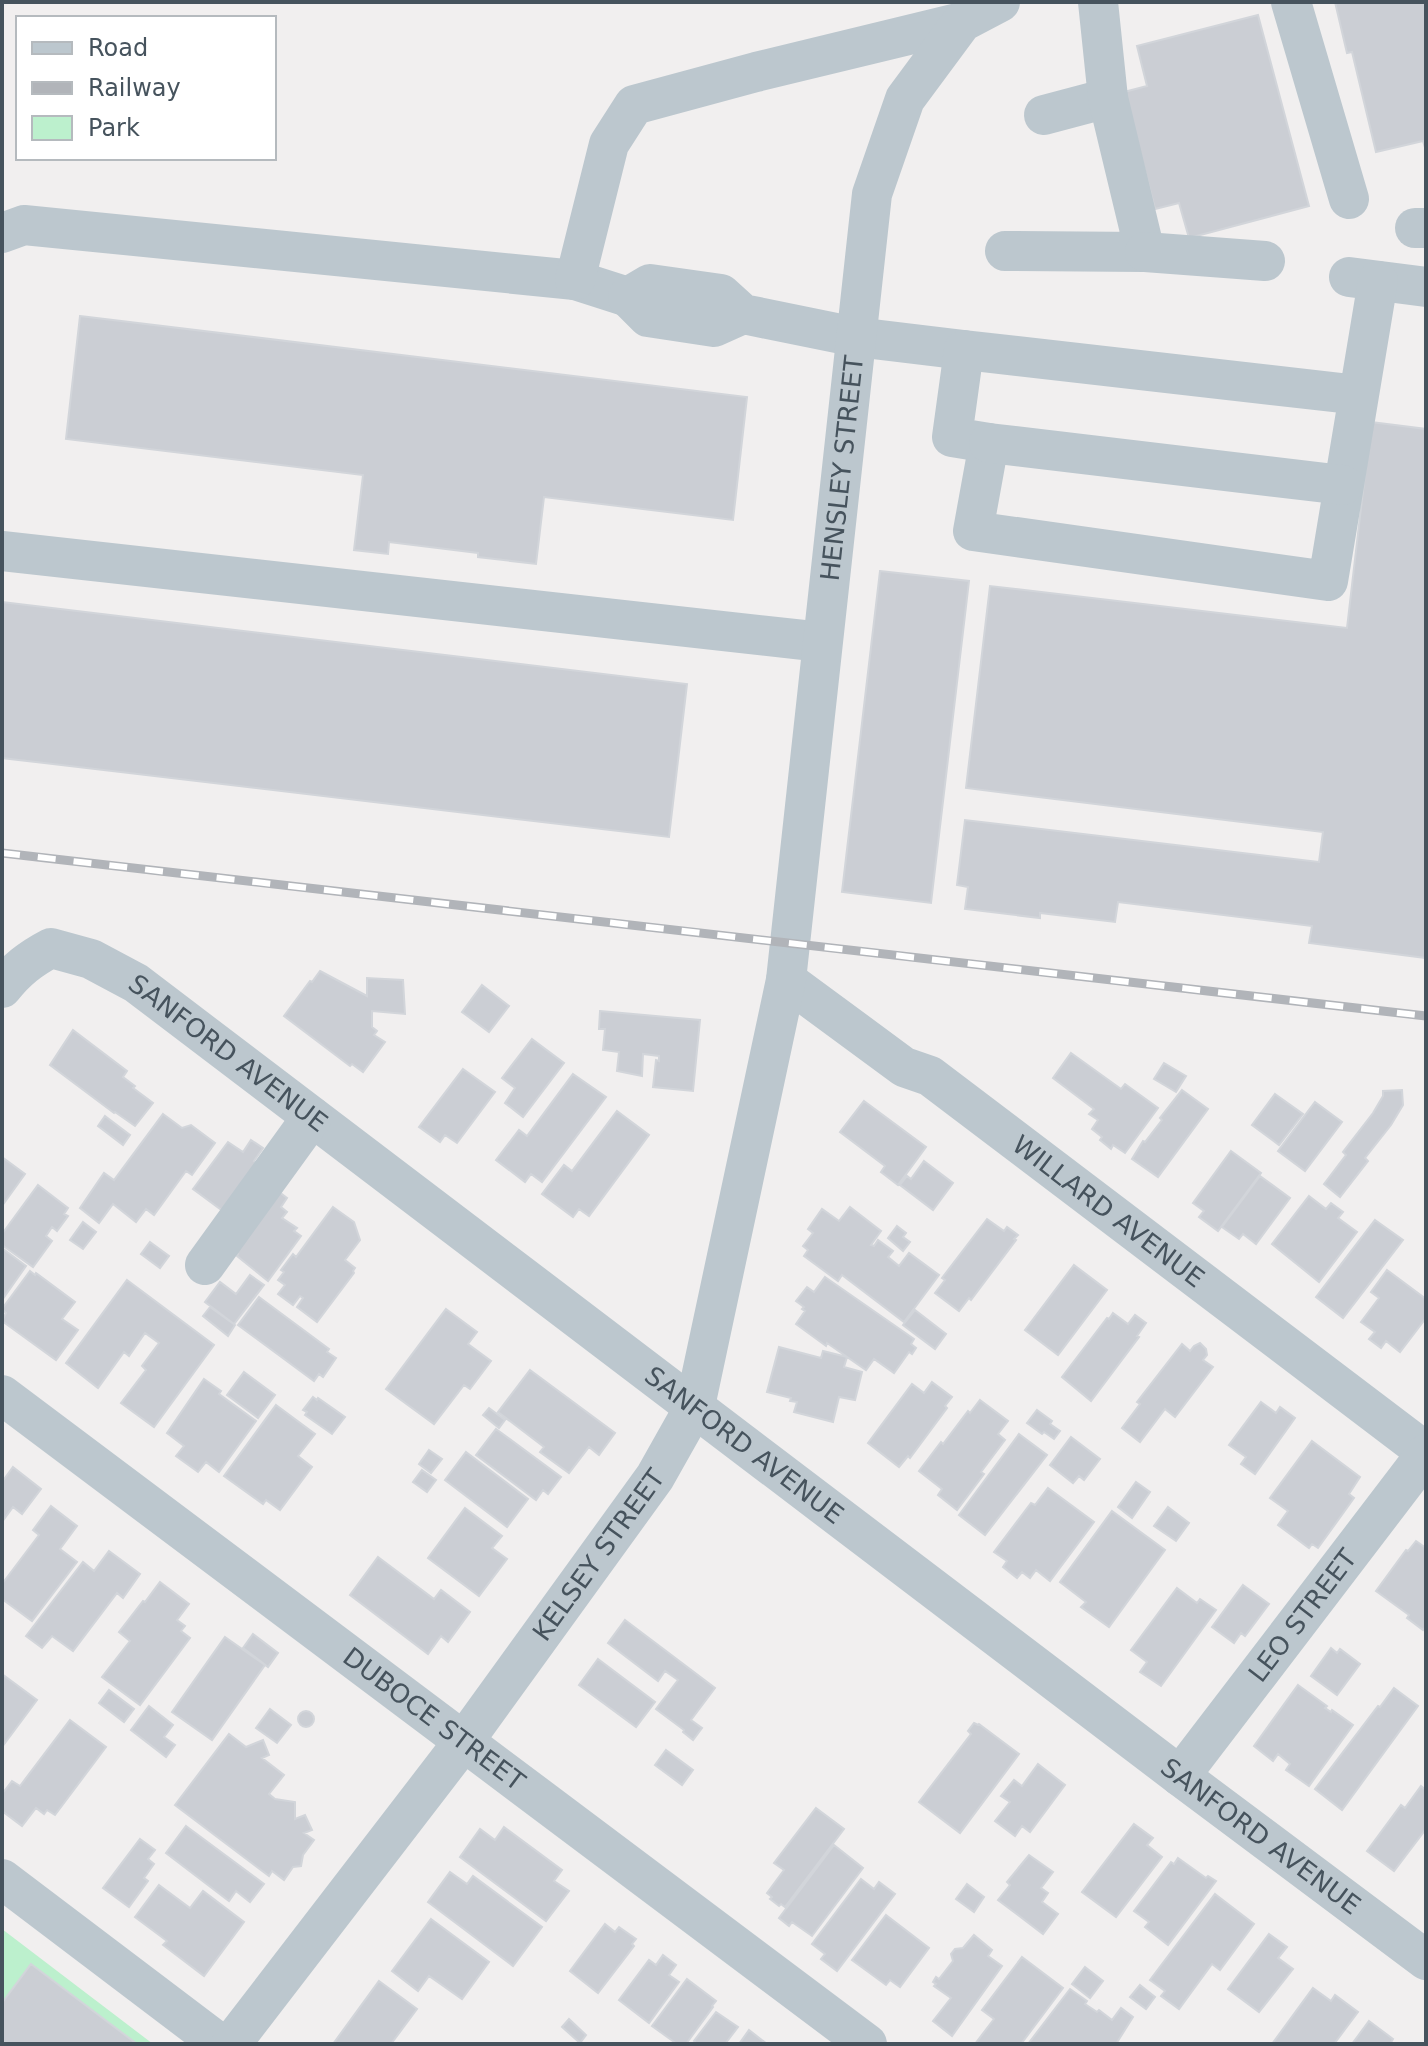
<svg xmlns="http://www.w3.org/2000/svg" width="1428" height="2046" font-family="'DejaVu Sans',sans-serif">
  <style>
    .green { fill: #bcf0cd }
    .building { fill: #cbced4; stroke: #d2d5da; stroke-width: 2 }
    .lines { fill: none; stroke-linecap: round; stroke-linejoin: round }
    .minor { stroke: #bcc7ce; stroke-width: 40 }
    .rail-casing { stroke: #b1b4b9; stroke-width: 9 }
    .rail { stroke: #fff; stroke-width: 6; stroke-dasharray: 18; stroke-linecap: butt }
    .labels { text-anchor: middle; stroke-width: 6; stroke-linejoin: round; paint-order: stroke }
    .street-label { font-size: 26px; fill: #46535d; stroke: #fff }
  </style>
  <rect width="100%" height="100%" fill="#f1efef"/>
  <path class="green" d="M2 1929 153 2044H2Z"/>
  <path class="building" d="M1335 2H1426V151L1423 141 1376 152 1352 52 1347 53Z
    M1258 15 1309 206 1189 238 1179 203 1155 209 1124 92 1147 86 1137 46Z
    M80 316 747 397 733 520 544 497 536 564 478 557V553L389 542 388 554 354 550 363 475 66 439Z
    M1371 422 1426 429V958L1309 943 1312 926 1118 902 1115 922 1040 913V918L965 909 968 887 957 885 965 820 1319 862 1323 832 966 788 990 586 1347 628Z
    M880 571 969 581 931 903 842 892Z
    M2 602 687 684 669 837 2 758Z
    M320 971 367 996V978L403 980 405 1014 372 1011V1027L377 1031 374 1035 385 1042 363 1072 352 1064 350 1066 284 1016 310 981 312 982Z
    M482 985 509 1006 489 1032 462 1012Z
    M600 1011 700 1020 693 1091 653 1087 656 1060 659 1061V1056L643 1054 642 1076 617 1071 619 1052 603 1050 605 1029H599Z
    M73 1030 127 1071 123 1077 135 1086 133 1088 153 1103 135 1126 115 1112 114 1113 50 1065Z
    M532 1039 564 1063 523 1117 505 1103 515 1088 502 1078Z
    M1071 1053 1121 1089 1125 1084 1158 1108 1125 1153 1113 1145 1111 1149 1100 1140 1102 1137 1092 1129 1098 1120 1089 1114 1094 1109 1053 1078Z
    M1164 1063 1186 1076 1176 1092 1154 1079Z
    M463 1069 495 1092 457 1143 445 1135 440 1142 419 1127Z
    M573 1074 606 1097 542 1182 531 1174 525 1182 496 1160 519 1130 527 1136Z
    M1182 1090 1208 1109 1158 1177 1132 1159 1143 1141 1145 1142 1162 1120 1160 1118Z
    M1402 1090 1403 1105 1391 1125 1365 1158 1368 1161 1340 1197 1324 1184 1346 1155 1343 1152 1373 1113 1383 1096V1091Z
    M1275 1094 1303 1114 1279 1145 1252 1125Z
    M864 1101 926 1147 898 1185 881 1172 885 1166 840 1132Z
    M1315 1102 1342 1122 1305 1171 1278 1151Z
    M617 1111 649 1135 589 1216 579 1209 573 1217 542 1194 564 1165 572 1171Z
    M163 1114 182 1128 191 1125 215 1143 192 1175 186 1171 154 1215 146 1209 136 1222 113 1204 99 1223 80 1208 104 1173 114 1180Z
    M105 1116 130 1135 123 1145 98 1126Z
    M251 1140 263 1148 254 1161 265 1169 231 1217 193 1189 228 1142 243 1152Z
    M1231 1151 1261 1173 1218 1231 1199 1217 1204 1211 1193 1203Z
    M2 1157 25 1174 2 1206Z
    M924 1161 953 1183 933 1210 900 1185 907 1176 911 1179Z
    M1260 1176 1290 1198 1256 1244 1243 1234 1239 1239 1222 1227Z
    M38 1185 68 1208 64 1214 68 1216 57 1231 52 1227 46 1236 52 1241 33 1267 2 1245V1234Z
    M270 1185 287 1198 281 1207 287 1212 282 1218 297 1228 294 1231 301 1236 268 1281 237 1256 238 1254 230 1248Z
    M1309 1196 1326 1209 1331 1203 1343 1212 1338 1218 1357 1232 1319 1282 1272 1244Z
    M333 1207 354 1222 360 1240 345 1260 355 1268 353 1271 354 1273 317 1322 297 1307 303 1298 300 1296 293 1305 278 1294 285 1285 278 1280 284 1272 281 1270 293 1254 296 1257Z
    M850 1207 881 1231 871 1245 874 1246 878 1240 893 1251 888 1257 899 1266 909 1253 939 1275 904 1322 842 1275 838 1281 804 1256 808 1250 803 1246 813 1233 808 1229 822 1209 839 1221Z
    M987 1219 1004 1231 1007 1227 1018 1235 1014 1239 1016 1240 971 1300 969 1298 959 1311 935 1293 945 1280 942 1278Z
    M1375 1220 1403 1240 1343 1318 1316 1297Z
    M83 1222 96 1232 83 1249 70 1240Z
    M897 1226 906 1233 903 1237 910 1242 903 1251 888 1238Z
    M150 1242 169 1256 160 1268 141 1254Z
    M2 1248 26 1266 2 1300Z
    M1074 1265 1107 1290 1058 1355 1025 1330Z
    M1387 1270 1426 1299V1318L1400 1352 1386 1341 1381 1348 1369 1339 1375 1332 1361 1322 1379 1298 1371 1292Z
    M30 1271 35 1275 36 1273 75 1302 62 1319 78 1330 56 1360 2 1321 6 1313 2 1309Z
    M250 1275 264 1285 234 1324 205 1302 220 1282 236 1294Z
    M825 1277 914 1339 911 1344 916 1348 912 1354 909 1352 894 1373 874 1359 866 1370 827 1343 826 1346 796 1324 805 1311 802 1309 804 1307 796 1301 807 1287 814 1292Z
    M127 1280 214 1345 154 1427 121 1403 146 1370 142 1366 159 1343 145 1333 129 1356 124 1352 98 1388 66 1363Z
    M259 1297 329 1349 327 1352 336 1358 323 1377 319 1374 314 1381 238 1325Z
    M210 1307 235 1325 228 1336 203 1316Z
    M446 1309 477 1332 468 1344 491 1361 470 1389 464 1385 434 1424 386 1389Z
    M915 1310 946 1334 935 1349 903 1325Z
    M1113 1313 1128 1324 1135 1315 1146 1323 1137 1336 1139 1337 1091 1401 1062 1377 1107 1318 1109 1319Z
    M1200 1343 1206 1349 1207 1355 1203 1360 1213 1367 1175 1417 1165 1409 1140 1442 1122 1428 1140 1404 1137 1402 1182 1344 1190 1351 1194 1346Z
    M779 1347 821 1358 823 1351 847 1357 844 1367 862 1372 855 1400 839 1397 833 1422 794 1412 797 1402 790 1401 791 1398 767 1392Z
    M530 1370 615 1433 599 1455 589 1447 569 1473 540 1452 544 1447 498 1412Z
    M244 1372 275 1395 258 1418 227 1395Z
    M204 1379 221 1391 219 1394 256 1421 219 1472 206 1462 198 1472 176 1456 184 1446 167 1433Z
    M932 1382 952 1397 945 1406 947 1408 910 1458 908 1456 899 1467 868 1443 912 1384 924 1393Z
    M313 1397 317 1400 318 1398 345 1417 332 1434 305 1415 307 1412 303 1410Z
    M980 1400 1008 1421 998 1434 1005 1440 981 1472 984 1474 957 1510 938 1495 942 1489 919 1471 941 1442 943 1444 968 1411 970 1413Z
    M1261 1402 1276 1413 1280 1407 1295 1418 1255 1474 1241 1464 1246 1457 1229 1445Z
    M276 1405 315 1434 298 1456 312 1467 280 1510 266 1500 263 1504 224 1476Z
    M489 1408 505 1420 499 1428 483 1415Z
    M1037 1410 1052 1421 1050 1424 1060 1431 1054 1439 1044 1432 1042 1434 1027 1423Z
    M496 1429 561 1477 548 1494 543 1490 536 1500 476 1455Z
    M1019 1434 1047 1455 985 1535 959 1515Z
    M1071 1437 1100 1459 1084 1480 1079 1476 1073 1483 1050 1465Z
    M1312 1441 1360 1477 1349 1494 1354 1498 1318 1548 1312 1544 1309 1548 1278 1525 1288 1511 1270 1498Z
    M429 1450 442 1459 431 1473 419 1464Z
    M466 1452 528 1499 507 1527 445 1480Z
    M13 1467 41 1489 22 1514 13 1507 2 1522V1482Z
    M422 1470 436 1480 427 1492 413 1482Z
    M1136 1482 1150 1492 1132 1518 1118 1507Z
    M1048 1488 1094 1522 1050 1581 1036 1570 1030 1578 1022 1572 1017 1578 1003 1567 1007 1561 994 1552 1031 1503 1035 1505Z
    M51 1506 77 1526 60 1549 77 1562 32 1621 2 1599V1584L39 1535 33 1530Z
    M1168 1507 1189 1523 1176 1541 1154 1526Z
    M465 1508 502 1536 492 1548 507 1559 479 1596 428 1558Z
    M1112 1511 1165 1550 1109 1627 1081 1607 1086 1602 1060 1582Z
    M1416 1541 1426 1548V1626L1423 1630 1407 1618 1409 1615 1376 1591 1406 1550 1408 1551Z
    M109 1551 140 1574 123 1598 117 1593 73 1651 52 1636 42 1648 26 1636 83 1562 94 1571Z
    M378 1557 434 1599 441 1590 470 1612 448 1642 441 1636 428 1654 350 1595Z
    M160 1582 189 1604 177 1620 185 1626 181 1631 190 1638 140 1705 102 1677 130 1641 119 1632 143 1601 145 1602Z
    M1243 1585 1269 1604 1245 1636 1241 1633 1234 1643 1212 1627Z
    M1177 1588 1197 1603 1200 1599 1216 1610 1161 1686 1140 1672 1147 1662 1131 1650Z
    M625 1620 715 1688 691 1720 702 1728 693 1740 683 1732 684 1730 656 1709 678 1680 665 1671 658 1681 608 1643Z
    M253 1634 278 1653 268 1667 243 1648Z
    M225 1637 265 1665 212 1740 172 1712Z
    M1331 1648 1337 1653 1340 1649 1360 1664 1337 1695 1311 1676Z
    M598 1659 655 1702 636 1727 579 1685Z
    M2 1674 37 1700 2 1747Z
    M1298 1685 1327 1706 1325 1708 1331 1712 1332 1710 1353 1725 1309 1786 1286 1770 1290 1764 1278 1754 1273 1761 1254 1746Z
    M1394 1688 1418 1706 1342 1810 1315 1789 1378 1706 1380 1707Z
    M109 1690 134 1709 124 1722 99 1703Z
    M149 1706 173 1725 164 1737 175 1745 166 1757 131 1730Z
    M270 1709 291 1725 277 1743 256 1728Z
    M298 1719a8 8 0 1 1 16 0a8 8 0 1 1-16 0Z
    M70 1720 106 1747 55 1815 47 1810 44 1814 36 1808 22 1826 2 1811V1794L12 1781 20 1786Z
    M974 1723 978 1725 979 1724 1019 1754 960 1833 919 1802 971 1734 968 1731Z
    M229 1734 246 1747 263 1740 269 1755 262 1758 284 1775 269 1794 275 1799 295 1802V1819L305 1815 312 1830 304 1833 314 1840 303 1855 301 1866 293 1867 284 1880 272 1871 269 1876 175 1805Z
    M666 1750 693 1770 682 1785 655 1765Z
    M1038 1764 1065 1785 1030 1832 1022 1826 1015 1836 995 1821 1010 1802 1001 1796 1014 1780 1022 1786Z
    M1421 1786 1426 1790V1829L1394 1871 1367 1851 1401 1805 1405 1808Z
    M816 1808 844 1829 785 1907 781 1904 779 1906 770 1899 772 1897 767 1893 784 1870 774 1863Z
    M1134 1824 1153 1838 1147 1845 1162 1857 1116 1917 1082 1892Z
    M186 1826 264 1884 250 1902 236 1891 229 1901 166 1853Z
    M504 1827 562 1870 554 1881 569 1891 546 1921 460 1857 480 1829 495 1840Z
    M140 1839 155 1850 148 1859 154 1864 144 1878 148 1881 129 1907 103 1888Z
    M834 1845 863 1868 812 1936 792 1922 789 1926 779 1918Z
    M1029 1855 1053 1872 1041 1888 1048 1893 1042 1902 1058 1914 1043 1934 998 1900 1010 1885 1007 1882Z
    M1178 1858 1206 1878 1208 1876 1216 1881 1168 1945 1145 1927 1149 1922 1134 1911 1171 1862 1174 1864Z
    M450 1872 467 1884 473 1876 542 1927 513 1966 428 1902Z
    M861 1879 874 1889 879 1882 895 1894 837 1971 821 1959 825 1954 812 1944Z
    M967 1884 984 1897 974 1912 956 1899Z
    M159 1885 190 1908 203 1891 244 1922 204 1976 163 1945 167 1941 135 1917Z
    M1215 1894 1254 1924 1220 1970 1212 1964 1179 2009 1161 1996 1165 1991 1150 1980Z
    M886 1915 929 1948 900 1987 890 1980 886 1985 852 1960Z
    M431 1919 489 1962 462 1999 429 1976 418 1991 392 1971Z
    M605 1924 615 1932 619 1927 636 1939 632 1944 634 1946 598 1993 570 1971Z
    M1269 1934 1287 1947 1278 1958 1293 1969 1259 2012 1228 1989Z
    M974 1935 992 1950 988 1956 1002 1966 952 2036 933 2021 951 1998 934 1986 936 1984 933 1982 936 1977 939 1979 953 1961 951 1954 955 1949 963 1948Z
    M663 1955 676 1965 669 1975 679 1982 649 2023 619 2000 649 1960 656 1965Z
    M1022 1957 1063 1988 1021 2044H975L994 2019 982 2010Z
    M31 1964 137 2044H2V2003Z
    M1085 1967 1103 1981 1090 1998 1072 1984Z
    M687 1979 716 2001 712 2006 713 2007 686 2044H677L652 2026Z
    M379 1981 417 2009 391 2044H333Z
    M1140 1985 1155 1997 1146 2009 1130 1997Z
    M1313 1988 1331 2001 1335 1995 1358 2012 1334 2044H1272Z
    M1070 1989 1087 2001 1085 2004 1097 2012 1099 2010 1112 2020 1121 2008 1133 2017 1116 2044H1028Z
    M716 2012 738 2027 725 2044H697L694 2041Z
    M569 2019 586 2035 580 2043 562 2027Z
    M1369 2021 1393 2039 1390 2044H1352Z
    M749 2030 767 2044H739Z"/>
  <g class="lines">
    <g class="minor">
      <path d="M1291 2 1349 199"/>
      <path d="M1044 115 1108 98"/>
      <path d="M1415 228H1426"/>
      <path d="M2 233 24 225 575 280 628 297"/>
      <path d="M1005 251 1145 252 1108 98 1098 2"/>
      <path d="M1145 252 1265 261"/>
      <path d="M1349 277 1426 287"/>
      <path d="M575 280 609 144 634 105 756 72 962 22"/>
      <path d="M743 314 714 327 648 317 628 297 650 284 721 294 743 314 856 337 964 350"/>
      <path d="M1359 395 964 350 952 437 989 443 973 531 1328 581 1378 281"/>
      <path d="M989 443 1343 485"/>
      <path d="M2 551 822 642"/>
      <path id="s1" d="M786 980 904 1067 930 1076 1426 1452"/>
      <path id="s2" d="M2 988C16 970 30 959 51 948L91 959 136 983 1180 1776 1426 1960"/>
      <path d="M205 1265 312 1117"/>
      <path id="s3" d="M2 1395 867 2044"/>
      <path id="s4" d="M1180 1776 1426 1454"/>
      <path d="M2 1879 220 2044"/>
      <path id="s5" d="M231 2044 464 1741 655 1477 695 1406 786 980 872 194 905 99 962 22 1000 2"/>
    </g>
    <g class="rail-casing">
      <path id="rail" d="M2 853 1426 1016"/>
    </g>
    <use href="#rail" class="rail"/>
  </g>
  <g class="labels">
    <g class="street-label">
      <text dy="9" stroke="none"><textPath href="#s5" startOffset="1740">HENSLEY STREET</textPath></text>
      <text dy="9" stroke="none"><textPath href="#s2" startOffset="272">SANFORD AVENUE</textPath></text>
      <text dy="9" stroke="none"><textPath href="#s1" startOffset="398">WILLARD AVENUE</textPath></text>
      <text dy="9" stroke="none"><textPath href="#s2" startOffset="920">SANFORD AVENUE</textPath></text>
      <text dy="9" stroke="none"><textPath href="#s5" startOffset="612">KELSEY STREET</textPath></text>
      <text dy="9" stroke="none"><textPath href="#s4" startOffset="202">LEO STREET</textPath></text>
      <text dy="9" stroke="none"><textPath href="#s3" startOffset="540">DUBOCE STREET</textPath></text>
      <text dy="9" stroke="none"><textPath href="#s2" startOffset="1568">SANFORD AVENUE</textPath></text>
    </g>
  </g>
  <rect width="1428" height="2046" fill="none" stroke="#46535d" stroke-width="8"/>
  <rect x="16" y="16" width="260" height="144" fill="#ffffff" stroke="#b5babe" stroke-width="2"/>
  <rect x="32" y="42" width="40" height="12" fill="#bcc7ce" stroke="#b5babe" stroke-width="2"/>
  <text x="88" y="56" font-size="24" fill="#46535d">Road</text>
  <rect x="32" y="82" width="40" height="12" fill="#b1b4b9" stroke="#b5babe" stroke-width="2"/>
  <text x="88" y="96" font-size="24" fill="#46535d">Railway</text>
  <rect x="32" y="116" width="40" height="24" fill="#bcf0cd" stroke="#b5babe" stroke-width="2"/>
  <text x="88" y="136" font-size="24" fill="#46535d">Park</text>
</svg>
